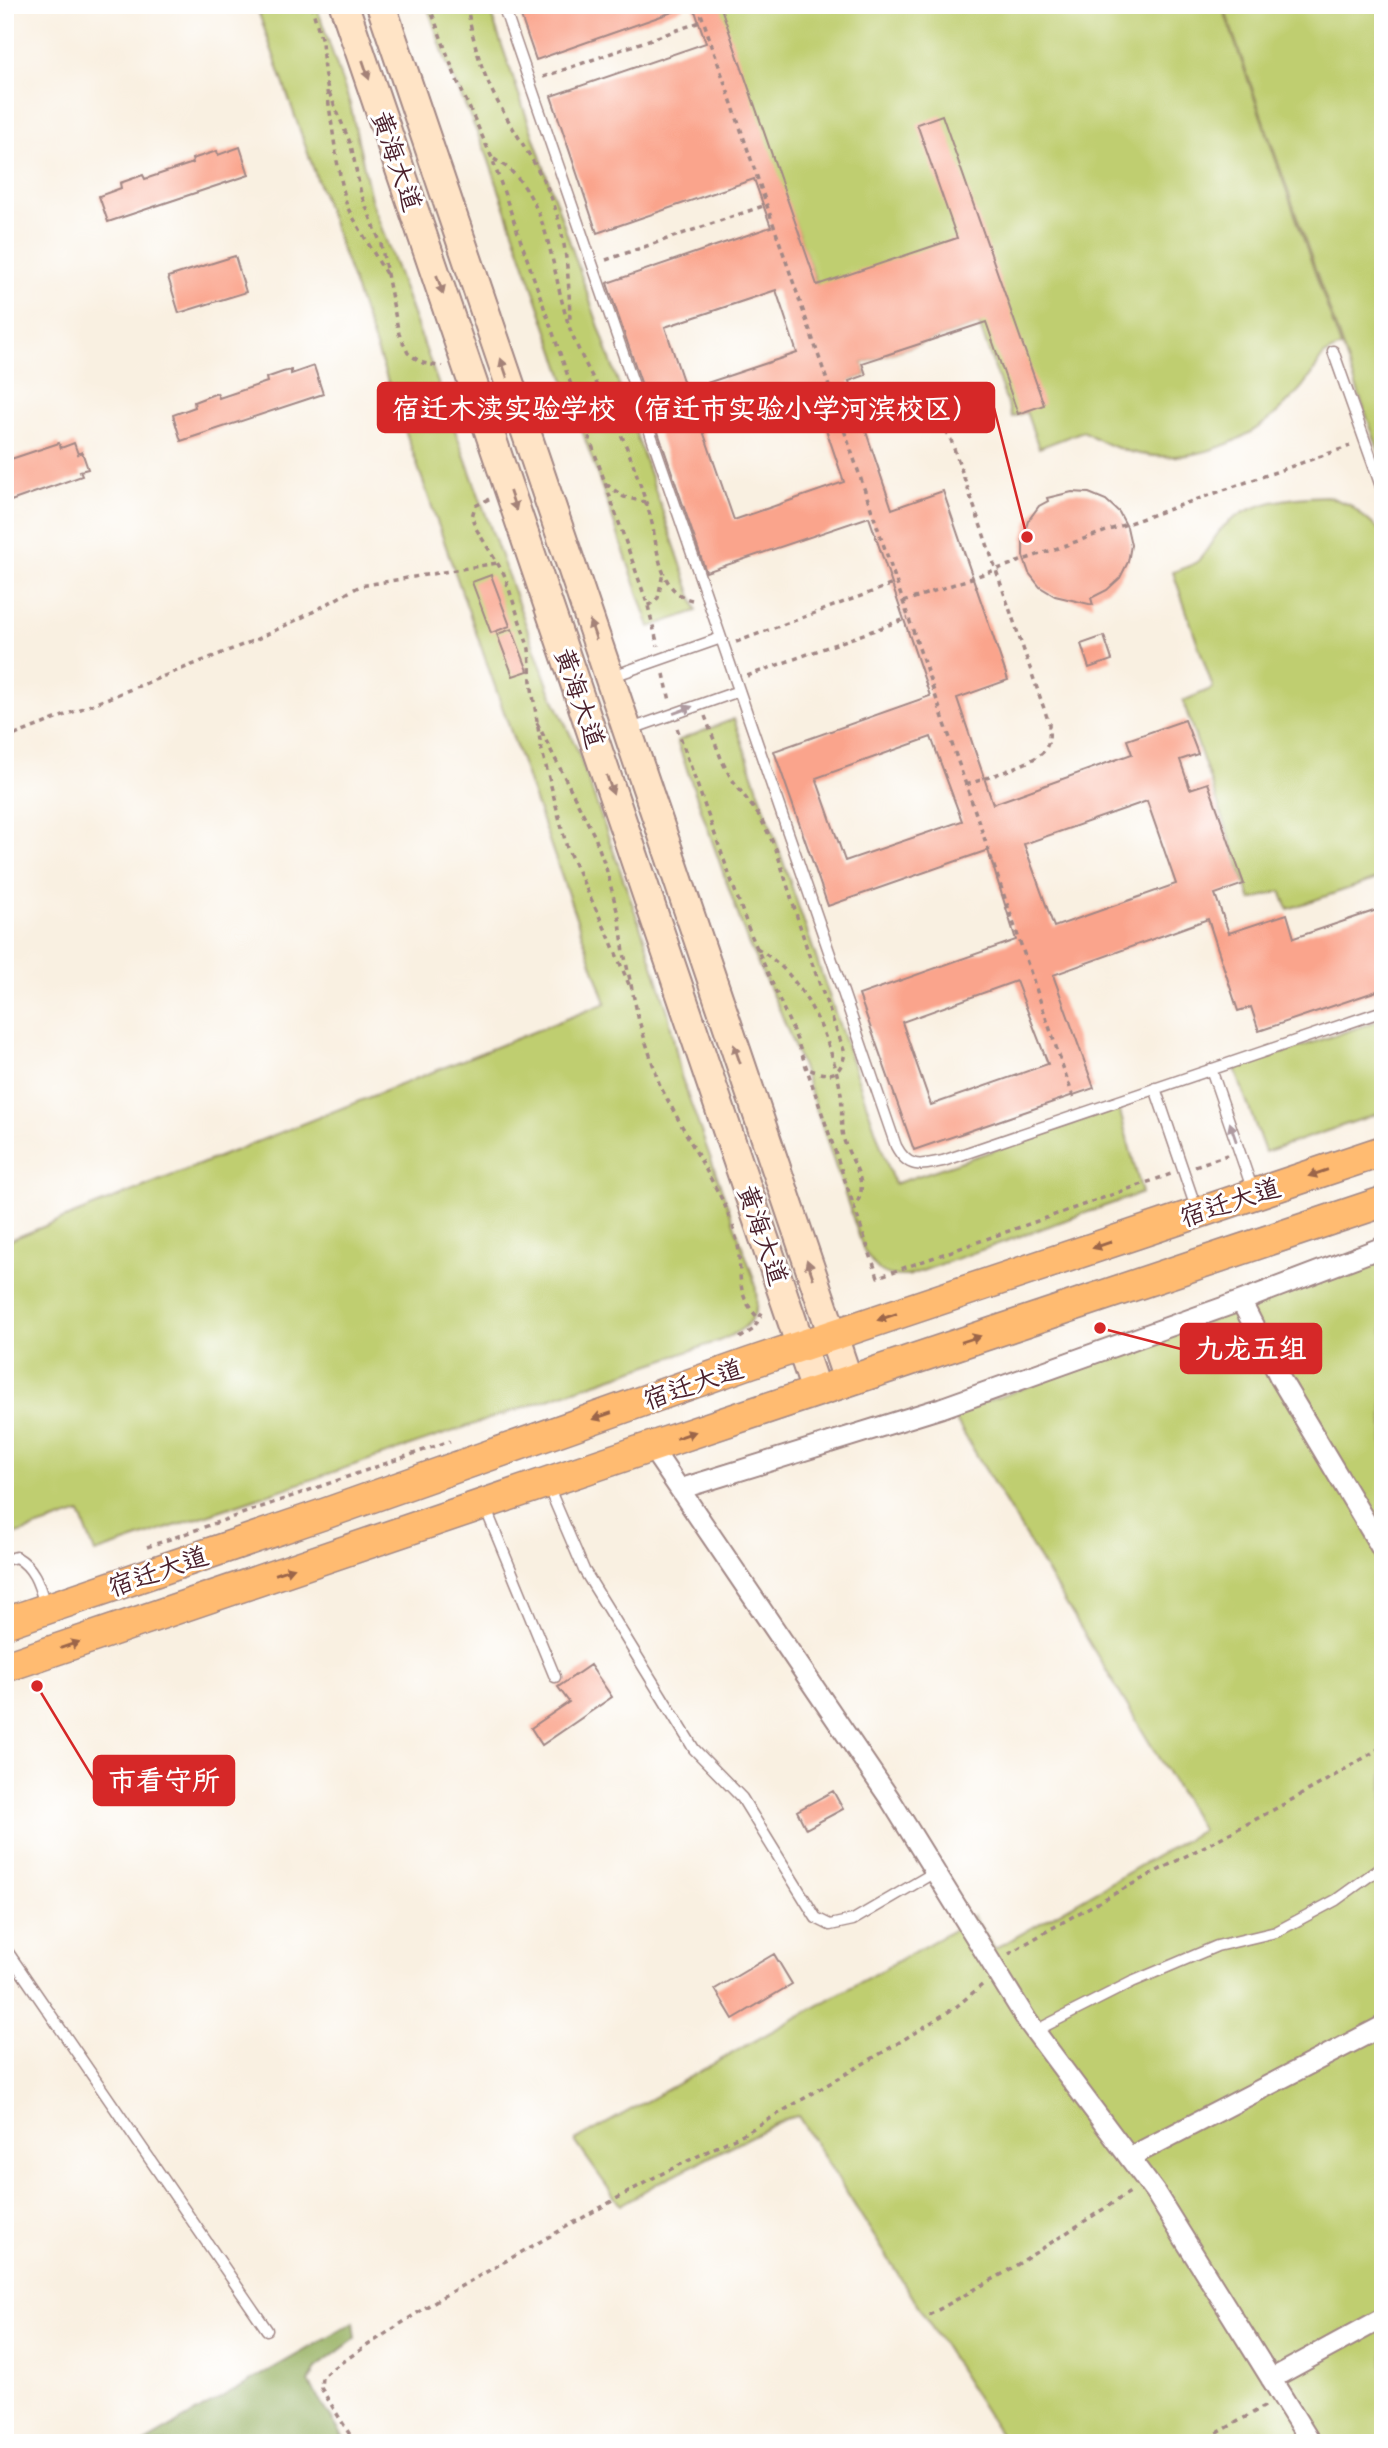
<svg xmlns="http://www.w3.org/2000/svg" width="1388" height="2448" font-family="Mynerve,'LXGW WenKai TC',sans-serif">
  <style>
    .green { fill: #bfce70; stroke: #84764e; stroke-width: 2 }
    .forest { fill: #97b162; stroke: #706846; stroke-width: 2 }
    .building { fill: #faa48c; fill-rule: evenodd }
    .lines { fill: none; stroke-linecap: round; stroke-linejoin: round }
    .lane-casing { stroke: #a28886; stroke-width: 13 }
    .street-casing { stroke: #a28886; stroke-width: 23 }
    .secondary-casing { stroke: #a28886; stroke-width: 32 }
    .primary-casing { stroke: #a28886; stroke-width: 33 }
    .path { stroke: #a28886; stroke-width: 3.5; stroke-dasharray: 5 5; stroke-linecap: butt }
    .lane { stroke: #fff; stroke-width: 10 }
    .street { stroke: #fff; stroke-width: 19 }
    .secondary { stroke: #ffe4c6; stroke-width: 28 }
    .primary { stroke: #ffbb71; stroke-width: 30 }
    .oneway { fill: #a48278 }
    .oneway2 { fill: #ae9aa0 }
    .oneway3 { fill: #9b654a }
    .labels { text-anchor: middle; stroke-width: 6; stroke-linejoin: round; paint-order: stroke }
    .street-label { font-size: 26px; fill: #4a1f2b; stroke: #fff }
    .leader { fill: none; stroke: #d62828; stroke-width: 2.5 }
    .callout-dot { fill: #d62828; stroke: #fff; stroke-width: 2.5 }
    .callout { fill: #d62828; stroke: #d62828; stroke-width: 2.5 }
    .callout-label { font-size: 28px; text-anchor: middle; font-weight: bold; fill: #fff }
  </style>
  <rect width="100%" height="100%" fill="#fff"/>
  <filter id="ink" filterUnits="userSpaceOnUse"><feTurbulence type="fractalNoise" baseFrequency=".0143" numOctaves="2"/><feDisplacementMap in="SourceGraphic" scale="14" xChannelSelector="R" yChannelSelector="G"/><feConvolveMatrix kernelMatrix="1 2 1 2 8 2 1 2 1" color-interpolation-filters="sRGB"/></filter>
  <filter id="wash" filterUnits="userSpaceOnUse"><feTurbulence type="fractalNoise" baseFrequency=".00686" numOctaves="4" result="noise"/><feDisplacementMap in="SourceGraphic" scale="28" xChannelSelector="R" yChannelSelector="G"/><feGaussianBlur stdDeviation="1.57" result="paint"/><feColorMatrix in="noise" values="0 0 0 0 0 0 0 0 0 0 0 0 0 0 0 0 0 1.4 0 .05"/><feComposite in="paint" operator="in"/></filter>
  <g filter="url(#wash)">
    <rect width="100%" height="100%" fill="#f9f0e1"/>
    <path class="green" d="M256 5H316L350 104 371 199 550 691 577 749 644 937 668 1012 681 1076 753 1276C763 1313 754 1327 719 1341L95 1553 80 1513 5 1538V1242L606 1003Z
      M427 5H488L697 611 650 627 487 155 447 64Z
      M716 5H1222L1341 347C1337 349 1330 351 1326 354 1319 358 1316 369 1311 376 1305 384 1297 393 1290 400 1244 449 1176 471 1112 446 1102 443 1092 436 1083 431L1039 448 1026 412 1012 417 979 324 862 363 866 375 849 381 817 285Z
      M1223 5H1383V463Z
      M1327 496 1350 505 1383 533V877L1288 909 1281 891 1251 900 1183 701 1213 688 1173 572C1180 569 1192 566 1198 561 1208 551 1214 536 1224 526 1252 501 1291 497 1327 496Z
      M734 719 894 1184 1119 1108 1142 1193 908 1276C882 1277 878 1272 864 1251L802 1067 780 1011 748 943 677 741Z
      M1383 1019V1112L1265 1152 1235 1069Z
      M1383 1258V2443H1005L798 2116 785 2119 660 2182 620 2205 575 2141 957 1928 973 1916 995 1949 1202 1830 952 1414Z"/>
    <path class="forest" d="M354 2322 356 2338 316 2368 309 2383 347 2443H143Z"/>
    <g id="blocks">
      <path class="building" d="M517 5H684V8L536 60Z
        M693 5H720L817 285 957 238 917 124 942 115 1044 405 1018 414 986 322 862 363 866 375 849 381 892 509 943 491 1008 680 957 698 993 804 1132 754 1127 740 1185 720 1198 754 1180 760 1190 789 1208 783 1244 884 1215 894 1229 933 1287 914 1294 938 1383 908V989L1259 1031 1251 1007 1238 1011 1208 919 1053 975 1094 1088 914 1150 859 995 1016 940 988 850 828 906 774 751 930 696 869 517 706 572 607 283 771 227 754 179 597 233 551 96 706 43ZM776 290 797 353 686 390 665 327ZM814 394 844 482 734 520 703 431ZM931 737 962 821 845 861 816 778ZM1147 801 1176 884 1054 927 1024 844ZM1016 981 1048 1064 931 1105 902 1022Z
        M240 147 249 175 108 222 99 196 121 188 120 183 143 175 145 179 193 163 192 159 217 151 218 155Z
        M235 256 246 292 179 313 168 277Z
        M314 366 323 394 181 441 173 415 195 407 194 402 217 393 219 398 267 382 266 378 283 372 291 370V374Z
        M59 443 61 448 74 443 78 454 82 452 88 469 80 471 82 476 5 503V461Z
        M1072 492 1089 493 1106 500 1119 512 1127 527 1131 545 1128 562 1120 578 1107 590 1091 598 1093 605 1055 596 1040 587 1029 573 1023 556V538L1028 521 1039 506 1048 501 1047 498Z
        M491 575 510 626 491 633 472 582Z
        M512 629 528 671 513 676 497 634Z
        M1104 636 1112 660 1089 668 1081 644Z
        M590 1665 612 1697 542 1745 531 1728 569 1702 558 1687Z
        M833 1791 843 1809 806 1829 797 1811Z
        M774 1954 792 1984 733 2019 715 1989Z"/>
    </g>
  </g>
  <g filter="url(#ink)">
    <use href="#blocks" fill-opacity="0" stroke="#a28886" stroke-width="2"/>
    <g class="lines">
      <g class="lane-casing">
        <path id="lane" d="M503 5 896 1146C908 1169 920 1166 943 1161L1383 1011
          M1333 351 1383 492
          M613 676 721 638
          M631 729 739 691
          M1211 1069 1253 1191
          M1155 1088 1197 1211
          M548 1486 584 1570 694 1749 742 1798 816 1918 830 1925 853 1920 935 1872
          M485 1507 555 1677
          M5 1560 16 1557C35 1568 39 1585 45 1605
          M5 1948 267 2330
          M1035 2031 1132 1982 1217 1946 1276 1932 1336 1900 1383 1866"/>
      </g>
      <g class="street-casing">
        <path id="street" d="M1241 1301 1280 1378 1383 1551
          M651 1447 890 1799 1028 2022 1155 2192 1311 2443
          M680 1489 941 1408 1241 1301 1383 1247
          M1130 2157 1383 2026
          M1271 2379 1383 2318"/>
      </g>
      <g class="secondary-casing">
        <path id="secondary" d="M344 5 816 1391
          M381 5 848 1380"/>
      </g>
      <g class="primary-casing">
        <path id="primary" d="M5 1623 324 1514 750 1363 1383 1151
          M5 1667 651 1447 1383 1202"/>
      </g>
      <path class="path" d="M311 5 322 41 324 71 328 90 351 145 361 194 381 244 399 334 408 353 413 357 423 363 442 367
        M429 5 456 78 492 158 648 606 658 646
        M467 5C472 37 480 68 495 97 511 127 531 155 546 185 566 228 569 275 570 321
        M698 5 1075 1102
        M543 77 703 21
        M327 91 337 161 347 207 386 274
        M494 159C499 162 506 166 511 171 552 211 552 278 570 329 583 364 604 396 619 430 632 457 641 487 650 515 658 544 657 592 692 600
        M606 260 766 205
        M843 427C860 421 908 399 924 404 938 409 945 428 951 440L1049 723C1049 733 1051 742 1044 751 1035 763 983 779 966 785
        M606 484 624 497 645 502
        M489 499 475 506 472 517 475 527 504 574 529 649 531 682 541 747 567 848 609 937 630 987
        M903 602 1350 446
        M648 606 658 598 663 573
        M736 642 896 583
        M664 674 670 701
        M747 676 908 618
        M705 716 722 761 731 778 760 817 776 849 809 955 845 1053C840 1078 829 1077 808 1069
        M537 723 595 837 606 868 620 922 624 953 639 1021 660 1086 724 1203 730 1219
        M677 728 749 930 797 1040 878 1277 1171 1174
        M5 739 255 640 307 615 360 586 497 563
        M757 948C769 956 781 965 790 976 816 1007 835 1054 841 1094 843 1108 840 1123 843 1137 849 1160 873 1185 854 1206
        M1195 1166 1227 1155
        M733 1226C735 1235 739 1245 739 1255 741 1284 738 1296 759 1319
        M740 1338 754 1329 763 1310
        M147 1547 450 1441
        M1009 1954C1130 1879 1262 1823 1383 1746
        M929 2315 1004 2273 1130 2192
        M355 2443 321 2388 322 2377 333 2368 440 2298 655 2177 747 2132 895 2045 956 2007 982 1985
        M1200 2443 1265 2406"/>
      <use href="#lane" class="lane"/>
      <use href="#street" class="street"/>
      <use href="#secondary" class="secondary"/>
      <use href="#primary" class="primary"/>
    </g>
    <defs><path id="oneway-solid" d="M-6-.8H1V-3.2L6.5 0L1 3.2V.8H-6Z" transform="scale(1.75)"/></defs>
    <g class="oneway">
      <use href="#oneway-solid" transform="translate(366 70) rotate(71)"/>
      <use href="#oneway-solid" transform="translate(440 285) rotate(71)"/>
      <use href="#oneway-solid" transform="translate(504 368) rotate(-109)"/>
      <use href="#oneway-solid" transform="translate(513 501) rotate(71)"/>
      <use href="#oneway-solid" transform="translate(593 630) rotate(-109)"/>
      <use href="#oneway-solid" transform="translate(610 785) rotate(71)"/>
      <use href="#oneway-solid" transform="translate(737 1054) rotate(-109)"/>
      <use href="#oneway-solid" transform="translate(810 1269) rotate(-109)"/>
    </g>
    <g class="oneway2">
      <use href="#oneway-solid" transform="translate(683 710) rotate(-20)"/>
      <use href="#oneway-solid" transform="translate(1233 1132) rotate(-109)"/>
    </g>
    <g class="oneway3">
      <use href="#oneway-solid" transform="translate(1318 1173) rotate(161)"/>
      <use href="#oneway-solid" transform="translate(1102 1245) rotate(161)"/>
      <use href="#oneway-solid" transform="translate(887 1317) rotate(161)"/>
      <use href="#oneway-solid" transform="translate(971 1339) rotate(-18)"/>
      <use href="#oneway-solid" transform="translate(602 1416) rotate(161)"/>
      <use href="#oneway-solid" transform="translate(686 1435) rotate(-19)"/>
      <use href="#oneway-solid" transform="translate(285 1571) rotate(-19)"/>
      <use href="#oneway-solid" transform="translate(70 1645) rotate(-19)"/>
    </g>
  </g>
  <g class="labels">
    <g class="street-label">
      <text transform="translate(397 161) rotate(71)" y="9">黄海大道</text>
      <text transform="translate(580 698) rotate(71)" y="9">黄海大道</text>
      <text transform="translate(1230 1202) rotate(-18)" y="9">宿迁大道</text>
      <text transform="translate(763 1235) rotate(71)" y="9">黄海大道</text>
      <text transform="translate(693 1384) rotate(-19)" y="9">宿迁大道</text>
      <text transform="translate(158 1571) rotate(-19)" y="9">宿迁大道</text>
    </g>
  </g>
  <path class="leader" d="M1027 537L994 408M1100 1328L1181 1349M37 1686L94 1780"/>
  <g class="callout-dot">
    <circle cx="1027" cy="537" r="7"/>
    <circle cx="1100" cy="1328" r="7"/>
    <circle cx="37" cy="1686" r="7"/>
  </g>
  <g class="callout">
    <rect x="378" y="383" width="616" height="49" rx="7"/>
    <rect x="1181" y="1324" width="140" height="49" rx="7"/>
    <rect x="94" y="1756" width="140" height="49" rx="7"/>
  </g>
  <g class="callout-label">
    <text x="686" y="418">宿迁木渎实验学校（宿迁市实验小学河滨校区）</text>
    <text x="1251" y="1358">九龙五组</text>
    <text x="164" y="1790">市看守所</text>
  </g>
  <rect width="1388" height="2448" fill="none" stroke="#fff" stroke-width="28"/>
</svg>
